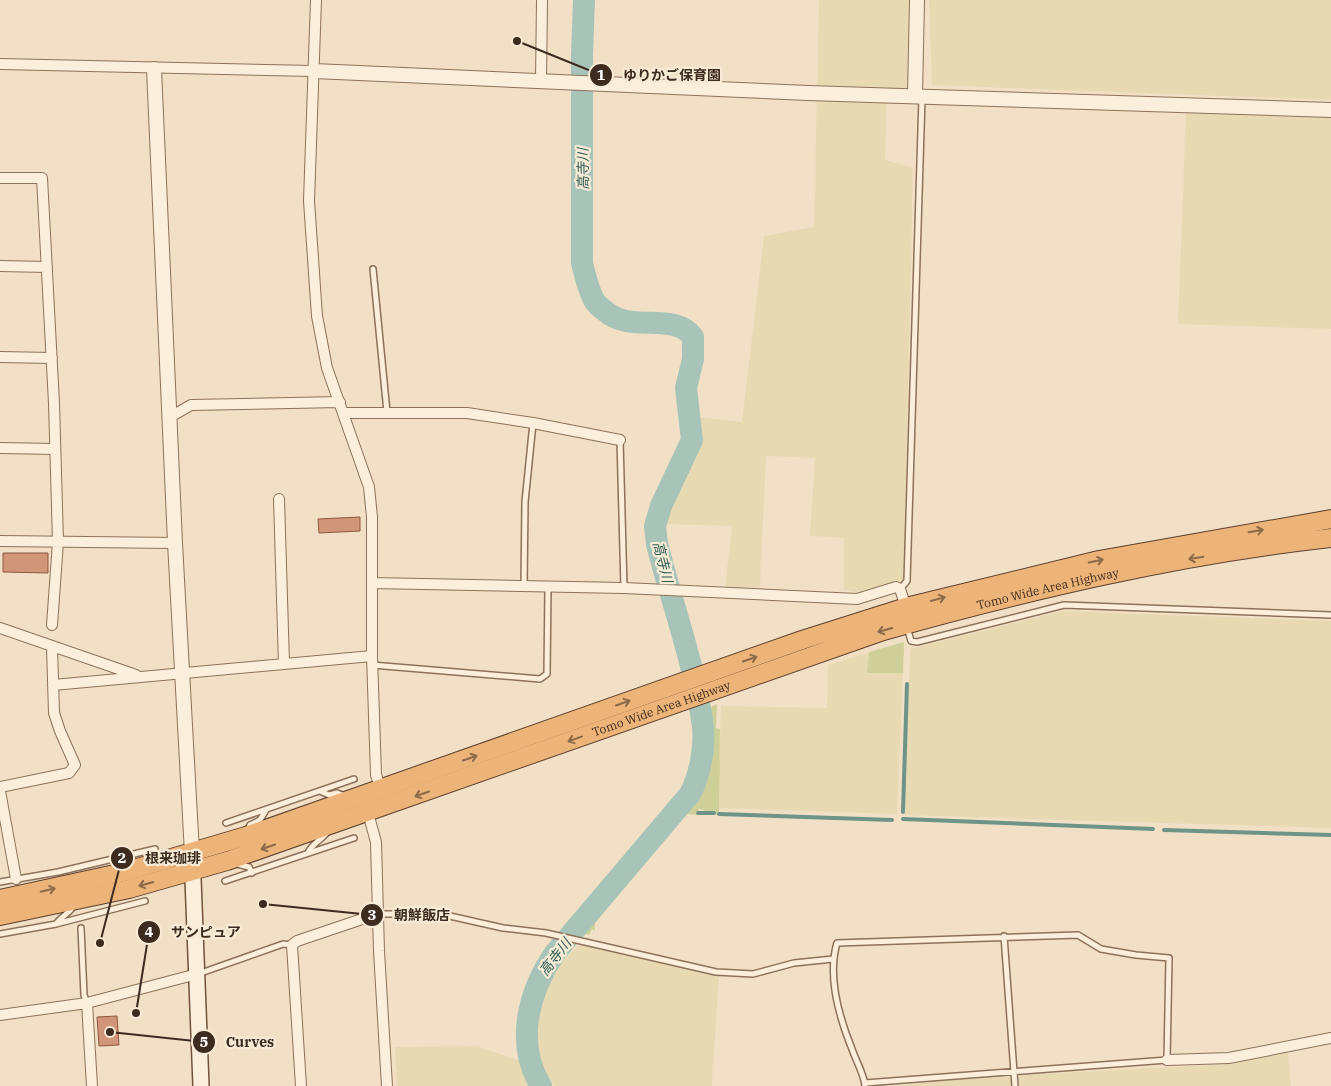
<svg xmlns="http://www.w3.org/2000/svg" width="1331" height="1086" font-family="'IBM Plex Serif','Noto Sans JP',serif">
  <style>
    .farmland { fill: #e7dab3 }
    .green { fill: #cfd099 }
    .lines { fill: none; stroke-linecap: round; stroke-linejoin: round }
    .stream { stroke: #6d9487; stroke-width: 4 }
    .river { stroke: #a8c4b9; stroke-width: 22 }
    .building { fill: #d1967a; stroke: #8f573e }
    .service-casing { stroke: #8e715a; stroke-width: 8 }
    .minor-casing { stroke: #8e715a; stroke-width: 12 }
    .tertiary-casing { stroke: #8e715a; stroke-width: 16 }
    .secondary-casing { stroke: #70523d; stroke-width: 18 }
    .trunk-casing { stroke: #5c3f2e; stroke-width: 20 }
    .service { stroke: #fbeeda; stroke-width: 5 }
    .minor { stroke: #fbeeda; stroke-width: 10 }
    .tertiary { stroke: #fbeeda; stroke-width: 14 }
    .secondary { stroke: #fbeeda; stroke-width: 15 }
    .trunk { stroke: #ecb478; stroke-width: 18 }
    .oneway { stroke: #8c6947 }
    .labels { text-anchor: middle; stroke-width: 4.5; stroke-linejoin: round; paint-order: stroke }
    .street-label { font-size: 12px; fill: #3d2b1f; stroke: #f8ebd6 }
    .water-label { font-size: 14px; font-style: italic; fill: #2d5e56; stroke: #f8ebd6 }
    .leader { fill: none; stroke: #3d2b1f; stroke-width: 2 }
    .callout-dot { fill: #3d2b1f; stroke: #f8ebd6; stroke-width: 2 }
    .mark-label { font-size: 15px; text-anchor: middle; font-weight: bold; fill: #fff }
    .callout-label { font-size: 14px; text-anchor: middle; font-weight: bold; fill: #3d2b1f; stroke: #f8ebd6; stroke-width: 4.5; stroke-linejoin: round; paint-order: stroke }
  </style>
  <rect width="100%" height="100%" fill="#f1e0c6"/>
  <path class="farmland" d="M819 0H911L907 89 887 88 885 160 913 168 904 580 857 592 844 590V538L810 536 815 458 766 456 760 587H725L732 526 664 524 669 506 697 455 699 417 742 422 764 236 814 227Z
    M929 0H1331V100L932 85Z
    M1186 113 1331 118V329L1178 324Z
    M1067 610 1064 611 1331 621V828L905 815 910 649Z
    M869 652 867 673H903L897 814 718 808 721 706 827 708 828 665Z
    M580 945 719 976 712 1086H555L547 1075 536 1044 537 1009 555 967Z
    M477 1046 523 1062 537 1086H397L395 1047Z
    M1288 1052 1291 1086H1019V1075L1232 1064Z
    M1011 1074 1012 1086H894Z"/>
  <path class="green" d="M904 642 903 673H867L869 652Z
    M717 704 716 728 720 729 719 815 699 809 698 815 686 814 595 923V931L592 929 589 935 582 932 697 792C709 768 710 735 705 710Z"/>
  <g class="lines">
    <path class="stream" d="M903 812 907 684
      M698 813H714
      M719 814 892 820
      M903 819 1153 829
      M1164 830 1331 835"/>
    <path class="river" d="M541 1086C515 1044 528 992 555 953L690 794C700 775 705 748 703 727 695 665 672 604 657 544L655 526 661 506 692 440 686 388 693 359V337C674 311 631 334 605 311 601 308 596 304 594 300 588 289 585 275 582 263V55L584 0"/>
  </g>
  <path class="building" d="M360 517V531L319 533 318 519Z
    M3 553H48V573L3 572Z
    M117 1016 119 1045 99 1046 97 1017Z"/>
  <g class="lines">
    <g class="service-casing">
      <path id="service" d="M373 269 387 412
        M620 440 624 588
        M524 586 525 502 533 423
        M900 589 907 581 922 98
        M907 627 911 641 917 642 1064 605 1331 615
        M372 665 540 679 547 674 548 587
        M320 791 329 795 337 793 345 796
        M226 823 354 779
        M248 830 250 825 260 820 266 810
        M308 853C312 843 322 840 328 831
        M237 864 249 867 252 873
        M225 881 354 838
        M0 882 58 872 155 849
        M377 914H441L503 928 546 933 716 972 753 974 794 963 833 959
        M56 924C62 916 70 913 75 904
        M81 928 84 995 87 1003
        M0 934 56 924 145 901
        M1004 936 1015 1086
        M198 974 283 944 292 945
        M865 1086C864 1074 856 1061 852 1049 839 1017 827 977 837 943L1078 935 1101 949 1136 955 1169 958 1167 1060 865 1083"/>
    </g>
    <g class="minor-casing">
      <path id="minor" d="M316 0 309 201 317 316 327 368 369 487 372 517V656L376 775 381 789
        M0 64 314 71
        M541 81 542 0
        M0 178H42L54 403 58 542 52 625
        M0 266 47 267
        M0 357 52 358
        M344 413H467L533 423 620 440
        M170 417 191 405 340 402
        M0 448 55 449
        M279 499 284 664
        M0 541 175 543
        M372 583 624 588 857 599 896 587 900 589 906 607
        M0 628 136 675
        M53 685 372 656
        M0 787 69 773 75 765 60 731 54 713 52 647
        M0 791 16 879
        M368 813 376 842 379 951 387 1086
        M87 1003 92 1086
        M0 1015 87 1003 197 974
        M1167 1060 1229 1058 1331 1038
        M301 1086 292 945 297 941 377 914"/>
    </g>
    <g class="tertiary-casing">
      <path id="tertiary" d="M154 69 175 543 192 853
        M314 71 808 93 1331 110
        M915 95 917 0"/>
    </g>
    <g class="secondary-casing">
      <path id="secondary" d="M192 853 201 1086"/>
    </g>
    <g class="trunk-casing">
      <g id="trunk">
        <path d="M0 899 124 872 246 836 802 640 906 607 1099 560 1331 519"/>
        <path id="s1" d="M0 916 129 889 227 861 883 631C1030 590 1178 555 1331 538"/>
      </g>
    </g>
    <use href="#service" class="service"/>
    <use href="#minor" class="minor"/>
    <use href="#tertiary" class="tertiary"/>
    <use href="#secondary" class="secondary"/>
    <use href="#trunk" class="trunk"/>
  </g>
  <defs><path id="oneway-shaft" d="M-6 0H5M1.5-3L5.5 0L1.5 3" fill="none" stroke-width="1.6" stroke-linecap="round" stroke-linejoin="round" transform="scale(1.25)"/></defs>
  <g class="oneway">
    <use href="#oneway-shaft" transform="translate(1256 531) rotate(-9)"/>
    <use href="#oneway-shaft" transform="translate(1196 558) rotate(170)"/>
    <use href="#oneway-shaft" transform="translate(1096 561) rotate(-12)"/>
    <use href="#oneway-shaft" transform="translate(938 599) rotate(-15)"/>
    <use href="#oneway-shaft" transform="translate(885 630) rotate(164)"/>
    <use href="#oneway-shaft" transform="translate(750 659) rotate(-19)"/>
    <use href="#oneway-shaft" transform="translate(623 703) rotate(-19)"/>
    <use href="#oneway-shaft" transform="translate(575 739) rotate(160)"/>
    <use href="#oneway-shaft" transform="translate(470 758) rotate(-19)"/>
    <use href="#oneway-shaft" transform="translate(422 794) rotate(161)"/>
    <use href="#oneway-shaft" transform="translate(268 847) rotate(161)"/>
    <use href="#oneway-shaft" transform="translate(146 884) rotate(164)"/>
    <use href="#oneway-shaft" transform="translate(48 890) rotate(-13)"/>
  </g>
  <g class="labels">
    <g class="street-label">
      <text dy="4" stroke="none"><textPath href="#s1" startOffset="1099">Tomo Wide Area Highway</textPath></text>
      <text dy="4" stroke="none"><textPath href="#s1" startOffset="694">Tomo Wide Area Highway</textPath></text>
    </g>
    <g class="water-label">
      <text transform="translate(583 169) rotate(-91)" y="5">高寺川</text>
      <text transform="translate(663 562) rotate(76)" y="5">高寺川</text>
      <text transform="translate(555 957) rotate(-52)" y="5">高寺川</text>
    </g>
  </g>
  <path class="leader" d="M517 41L601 75M100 943L122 858M263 904L372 915M136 1013L149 932M110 1032L204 1042"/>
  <g class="callout-dot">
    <circle cx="517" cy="41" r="5"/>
    <circle cx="100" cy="943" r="5"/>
    <circle cx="263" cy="904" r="5"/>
    <circle cx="136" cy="1013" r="5"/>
    <circle cx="110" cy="1032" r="5"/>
    <circle cx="601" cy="75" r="12"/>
    <circle cx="122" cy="858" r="12"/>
    <circle cx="372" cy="915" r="12"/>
    <circle cx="149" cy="932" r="12"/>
    <circle cx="204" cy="1042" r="12"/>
  </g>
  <g class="mark-label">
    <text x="601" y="80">1</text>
    <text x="122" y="863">2</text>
    <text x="372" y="920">3</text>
    <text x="149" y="937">4</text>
    <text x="204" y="1047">5</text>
  </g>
  <g class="callout-label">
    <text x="672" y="80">ゆりかご保育園</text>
    <text x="173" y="863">根来珈琲</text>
    <text x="422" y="920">朝鮮飯店</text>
    <text x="206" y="937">サンピュア</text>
    <text x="250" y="1047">Curves</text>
  </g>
</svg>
